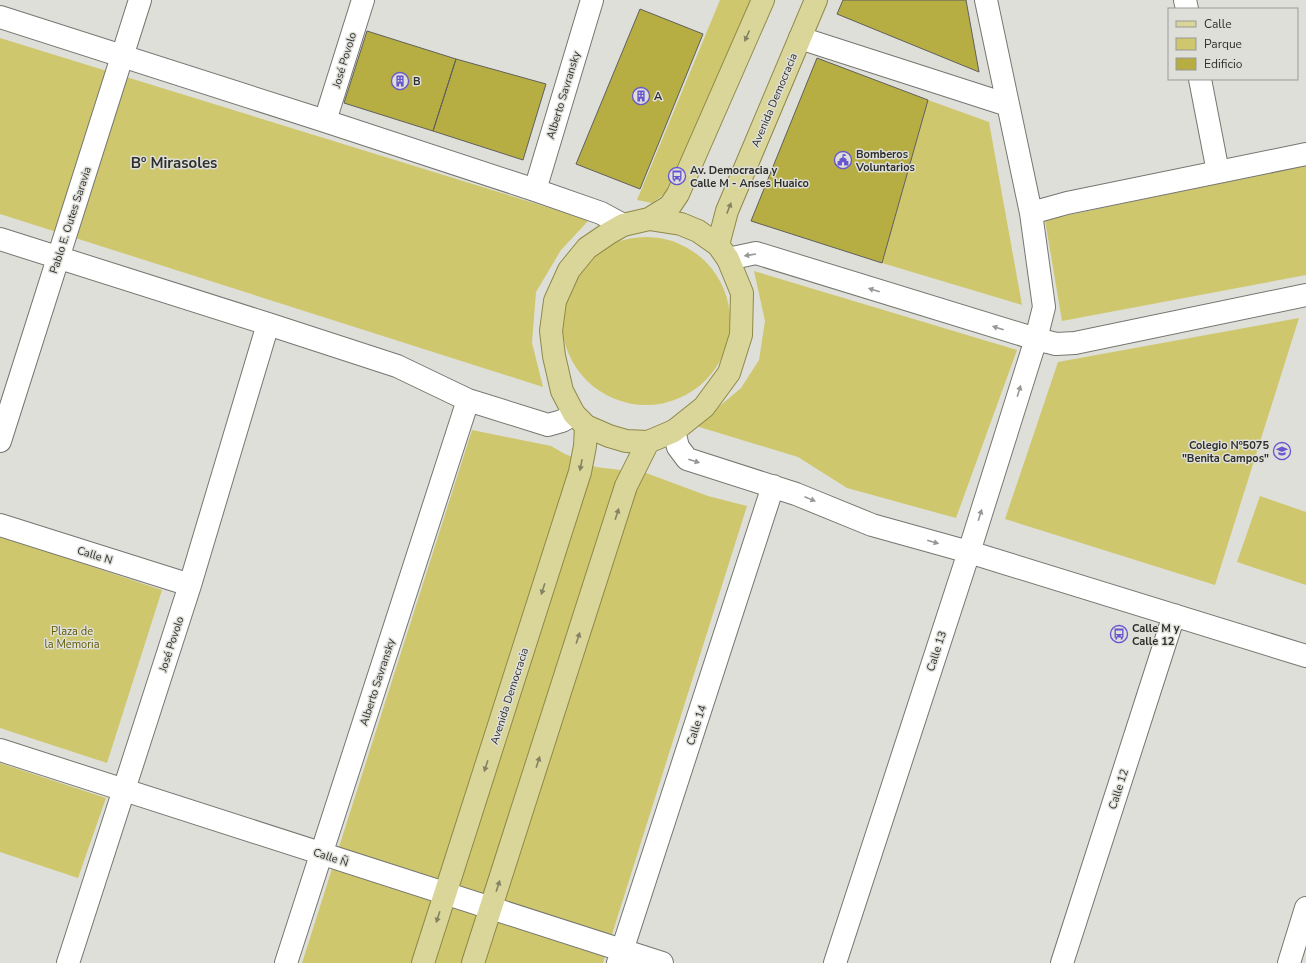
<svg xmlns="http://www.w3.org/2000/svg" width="1306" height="963" font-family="'Nunito Sans',sans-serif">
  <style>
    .green { fill: #cec76d }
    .building { fill: #b6ad43; stroke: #61605c }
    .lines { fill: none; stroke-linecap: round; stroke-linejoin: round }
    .minor-casing { stroke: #767671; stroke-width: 24 }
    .major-casing { stroke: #8e8948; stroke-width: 24 }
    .minor { stroke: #fff; stroke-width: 22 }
    .major { stroke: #dad69a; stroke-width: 22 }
    .oneway { fill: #848264 }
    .oneway2 { fill: #979796 }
    .labels { text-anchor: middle; stroke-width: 3; stroke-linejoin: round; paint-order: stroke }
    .street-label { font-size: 11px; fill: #2f2f2d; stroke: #dfdfda }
    .poi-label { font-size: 11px; font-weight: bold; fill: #2f2f2d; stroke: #dfdfda; text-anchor: start }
    .park-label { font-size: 11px; fill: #605a07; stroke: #dfdfda }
    .district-label { font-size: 15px; font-weight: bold; fill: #2f2f2d; stroke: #dfdfda }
  </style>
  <rect width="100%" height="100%" fill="#dfdfda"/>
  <path class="green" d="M720 0H752L671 189 652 203 637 200Z
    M0 38 589 220 561 250 536 292 532 343 543 387 0 214Z
    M928 100 989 122 1022 305 882 263Z
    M1306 165V275L1062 321 1045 220Z
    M562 321a84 84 0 1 1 168 0a84 84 0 1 1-168 0Z
    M754 271 1017 350 956 518 847 488 798 457 696 426 741 388 759 360 765 321Z
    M1299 318 1215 585 1005 519 1058 362Z
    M472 430 551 446 565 454 596 467 646 473 708 496 747 506 603 963H302Z
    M1260 496 1306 512V585L1237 562Z
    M0 536 162 590 107 763 0 728Z
    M0 763 106 798 78 878 0 852Z"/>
  <path class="building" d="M843 0H966L979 72 837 14Z
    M640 9 703 34 640 189 576 164Z
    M367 31 456 59 433 131 344 103Z
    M817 58 928 100 882 263 751 221Z
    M456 59 546 84 523 160 433 131Z"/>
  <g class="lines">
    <g class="minor-casing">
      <path id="minor" d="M986 0 1031 213 1067 203 1306 154
        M1185 0 1187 9
        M0 17 325 121 535 190 601 213 623 225
        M800 38 1008 105
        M1200 79 1218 172
        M325 121 363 0
        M535 190 592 0
        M0 239 268 324 397 366 468 400 548 425 562 421 574 414
        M728 259 756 253 1036 339 1056 344 1075 343 1306 295
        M674 431 678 447 687 459 796 494 872 525 969 552 1306 656
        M0 441 140 0
        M0 525 190 585
        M0 750 662 963
        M68 963 190 585 268 324
        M286 963 468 400
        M618 963 773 486
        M835 963 969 552 1036 339 1044 307 1031 213
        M1062 963 1174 615
        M1289 963 1306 908"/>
    </g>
    <g class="major-casing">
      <path id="major" d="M649 219 681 224 698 231 718 245 728 259 742 293 741 335 729 373 704 407 674 431 648 442 626 441 609 436 586 426 574 414 562 391 554 356 551 331 555 301 569 270 587 248 609 233 623 225Z
        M649 219 670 206 678 194 763 0
        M718 245 727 211 816 0
        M423 963 580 472 585 446 586 426
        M473 963 626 486 648 442"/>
    </g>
    <use href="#minor" class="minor"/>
    <use href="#major" class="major"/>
  </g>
  <defs><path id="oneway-solid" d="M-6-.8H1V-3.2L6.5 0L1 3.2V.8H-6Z"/></defs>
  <g class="oneway">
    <use href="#oneway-solid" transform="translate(747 36) rotate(114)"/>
    <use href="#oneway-solid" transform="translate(729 208) rotate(-69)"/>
    <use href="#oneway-solid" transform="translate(581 465) rotate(101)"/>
    <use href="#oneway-solid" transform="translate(617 514) rotate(-72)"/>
    <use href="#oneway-solid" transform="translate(543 589) rotate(108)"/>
    <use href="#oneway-solid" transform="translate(578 638) rotate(-72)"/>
    <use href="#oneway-solid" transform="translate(538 762) rotate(-72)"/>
    <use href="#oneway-solid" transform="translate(486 766) rotate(108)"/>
    <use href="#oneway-solid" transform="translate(498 886) rotate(-72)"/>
    <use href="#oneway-solid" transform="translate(438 917) rotate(108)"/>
  </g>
  <g class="oneway2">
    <use href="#oneway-solid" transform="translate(750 255) rotate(171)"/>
    <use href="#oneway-solid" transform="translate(874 290) rotate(-163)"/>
    <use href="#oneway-solid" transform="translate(998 328) rotate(-163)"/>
    <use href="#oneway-solid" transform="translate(1019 391) rotate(-73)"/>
    <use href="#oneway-solid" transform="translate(694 461) rotate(18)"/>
    <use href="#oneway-solid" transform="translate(810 499) rotate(22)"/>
    <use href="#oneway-solid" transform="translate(980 515) rotate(-73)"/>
    <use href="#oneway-solid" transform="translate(933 542) rotate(16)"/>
  </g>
  <defs>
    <g id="building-ring" transform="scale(0.9)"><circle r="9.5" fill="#dfdfda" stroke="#6756cf" stroke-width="1.5"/><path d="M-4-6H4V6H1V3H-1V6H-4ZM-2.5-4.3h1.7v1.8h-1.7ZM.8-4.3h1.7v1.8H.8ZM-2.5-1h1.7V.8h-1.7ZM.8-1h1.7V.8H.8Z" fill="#6756cf"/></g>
    <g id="civic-ring" transform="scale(0.9)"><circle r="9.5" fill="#dfdfda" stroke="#6756cf" stroke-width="1.5"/><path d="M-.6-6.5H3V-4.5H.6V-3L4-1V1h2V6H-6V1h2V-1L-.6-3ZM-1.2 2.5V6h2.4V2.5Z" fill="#6756cf"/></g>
    <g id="bus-ring" transform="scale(0.9)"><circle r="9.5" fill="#dfdfda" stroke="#6756cf" stroke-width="1.5"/><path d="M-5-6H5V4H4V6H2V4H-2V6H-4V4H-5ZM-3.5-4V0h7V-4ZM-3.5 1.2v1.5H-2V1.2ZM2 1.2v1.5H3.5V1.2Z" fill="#6756cf"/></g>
    <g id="school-ring" transform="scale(0.9)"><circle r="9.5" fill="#dfdfda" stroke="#6756cf" stroke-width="1.5"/><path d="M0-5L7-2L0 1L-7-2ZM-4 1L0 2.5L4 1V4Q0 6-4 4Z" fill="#6756cf"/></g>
  </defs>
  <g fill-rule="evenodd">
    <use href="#building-ring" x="400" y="81"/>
    <use href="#building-ring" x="641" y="96"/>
    <use href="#civic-ring" x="843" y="160"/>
    <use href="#bus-ring" x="677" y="176"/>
    <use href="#school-ring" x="1282" y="451"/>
    <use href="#bus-ring" x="1119" y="634"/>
  </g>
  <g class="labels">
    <g class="street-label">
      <text transform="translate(344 60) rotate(-73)" y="4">José Povolo</text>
      <text transform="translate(563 95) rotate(-73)" y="4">Alberto Savransky</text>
      <text transform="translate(774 100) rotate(-67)" y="4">Avenida Democracia</text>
      <text transform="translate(70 220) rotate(-72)" y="4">Pablo E. Outes Saravia</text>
      <text transform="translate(95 555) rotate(17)" y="4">Calle N</text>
      <text transform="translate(171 644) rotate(-72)" y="4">José Povolo</text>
      <text transform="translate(936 651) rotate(-72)" y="4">Calle 13</text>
      <text transform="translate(377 682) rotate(-72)" y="4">Alberto Savransky</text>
      <text transform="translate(509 696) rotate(-72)" y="4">Avenida Democracia</text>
      <text transform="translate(696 725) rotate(-72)" y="4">Calle 14</text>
      <text transform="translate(1118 789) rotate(-72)" y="4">Calle 12</text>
      <text transform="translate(331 857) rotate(18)" y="4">Calle Ñ</text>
    </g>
    <g class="poi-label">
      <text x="413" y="85">B</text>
      <text x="654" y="100">A</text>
      <text x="856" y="158">Bomberos<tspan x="856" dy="13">Voluntarios</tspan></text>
      <text x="690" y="174">Av. Democracia y<tspan x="690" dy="13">Calle M - Anses Huaico</tspan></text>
      <text x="1269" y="449" text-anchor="end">Colegio Nº5075<tspan x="1269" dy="13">"Benita Campos"</tspan></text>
      <text x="1132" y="632">Calle M y<tspan x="1132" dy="13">Calle 12</tspan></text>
    </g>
    <g class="park-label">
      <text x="72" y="635">Plaza de<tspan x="72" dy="13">la Memoria</tspan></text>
    </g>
    <g class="district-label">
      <text x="174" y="168">Bº Mirasoles</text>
    </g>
  </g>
  <rect x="1168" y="8" width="130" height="72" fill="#dfdfda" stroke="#999995"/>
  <rect x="1176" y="21" width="20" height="6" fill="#dad69a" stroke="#999995"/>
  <text x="1204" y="28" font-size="12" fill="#2f2f2d">Calle</text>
  <rect x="1176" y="38" width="20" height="12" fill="#cec76d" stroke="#999995"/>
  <text x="1204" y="48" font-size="12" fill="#2f2f2d">Parque</text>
  <rect x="1176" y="58" width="20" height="12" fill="#b6ad43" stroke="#999995"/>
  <text x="1204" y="68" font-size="12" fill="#2f2f2d">Edificio</text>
</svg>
